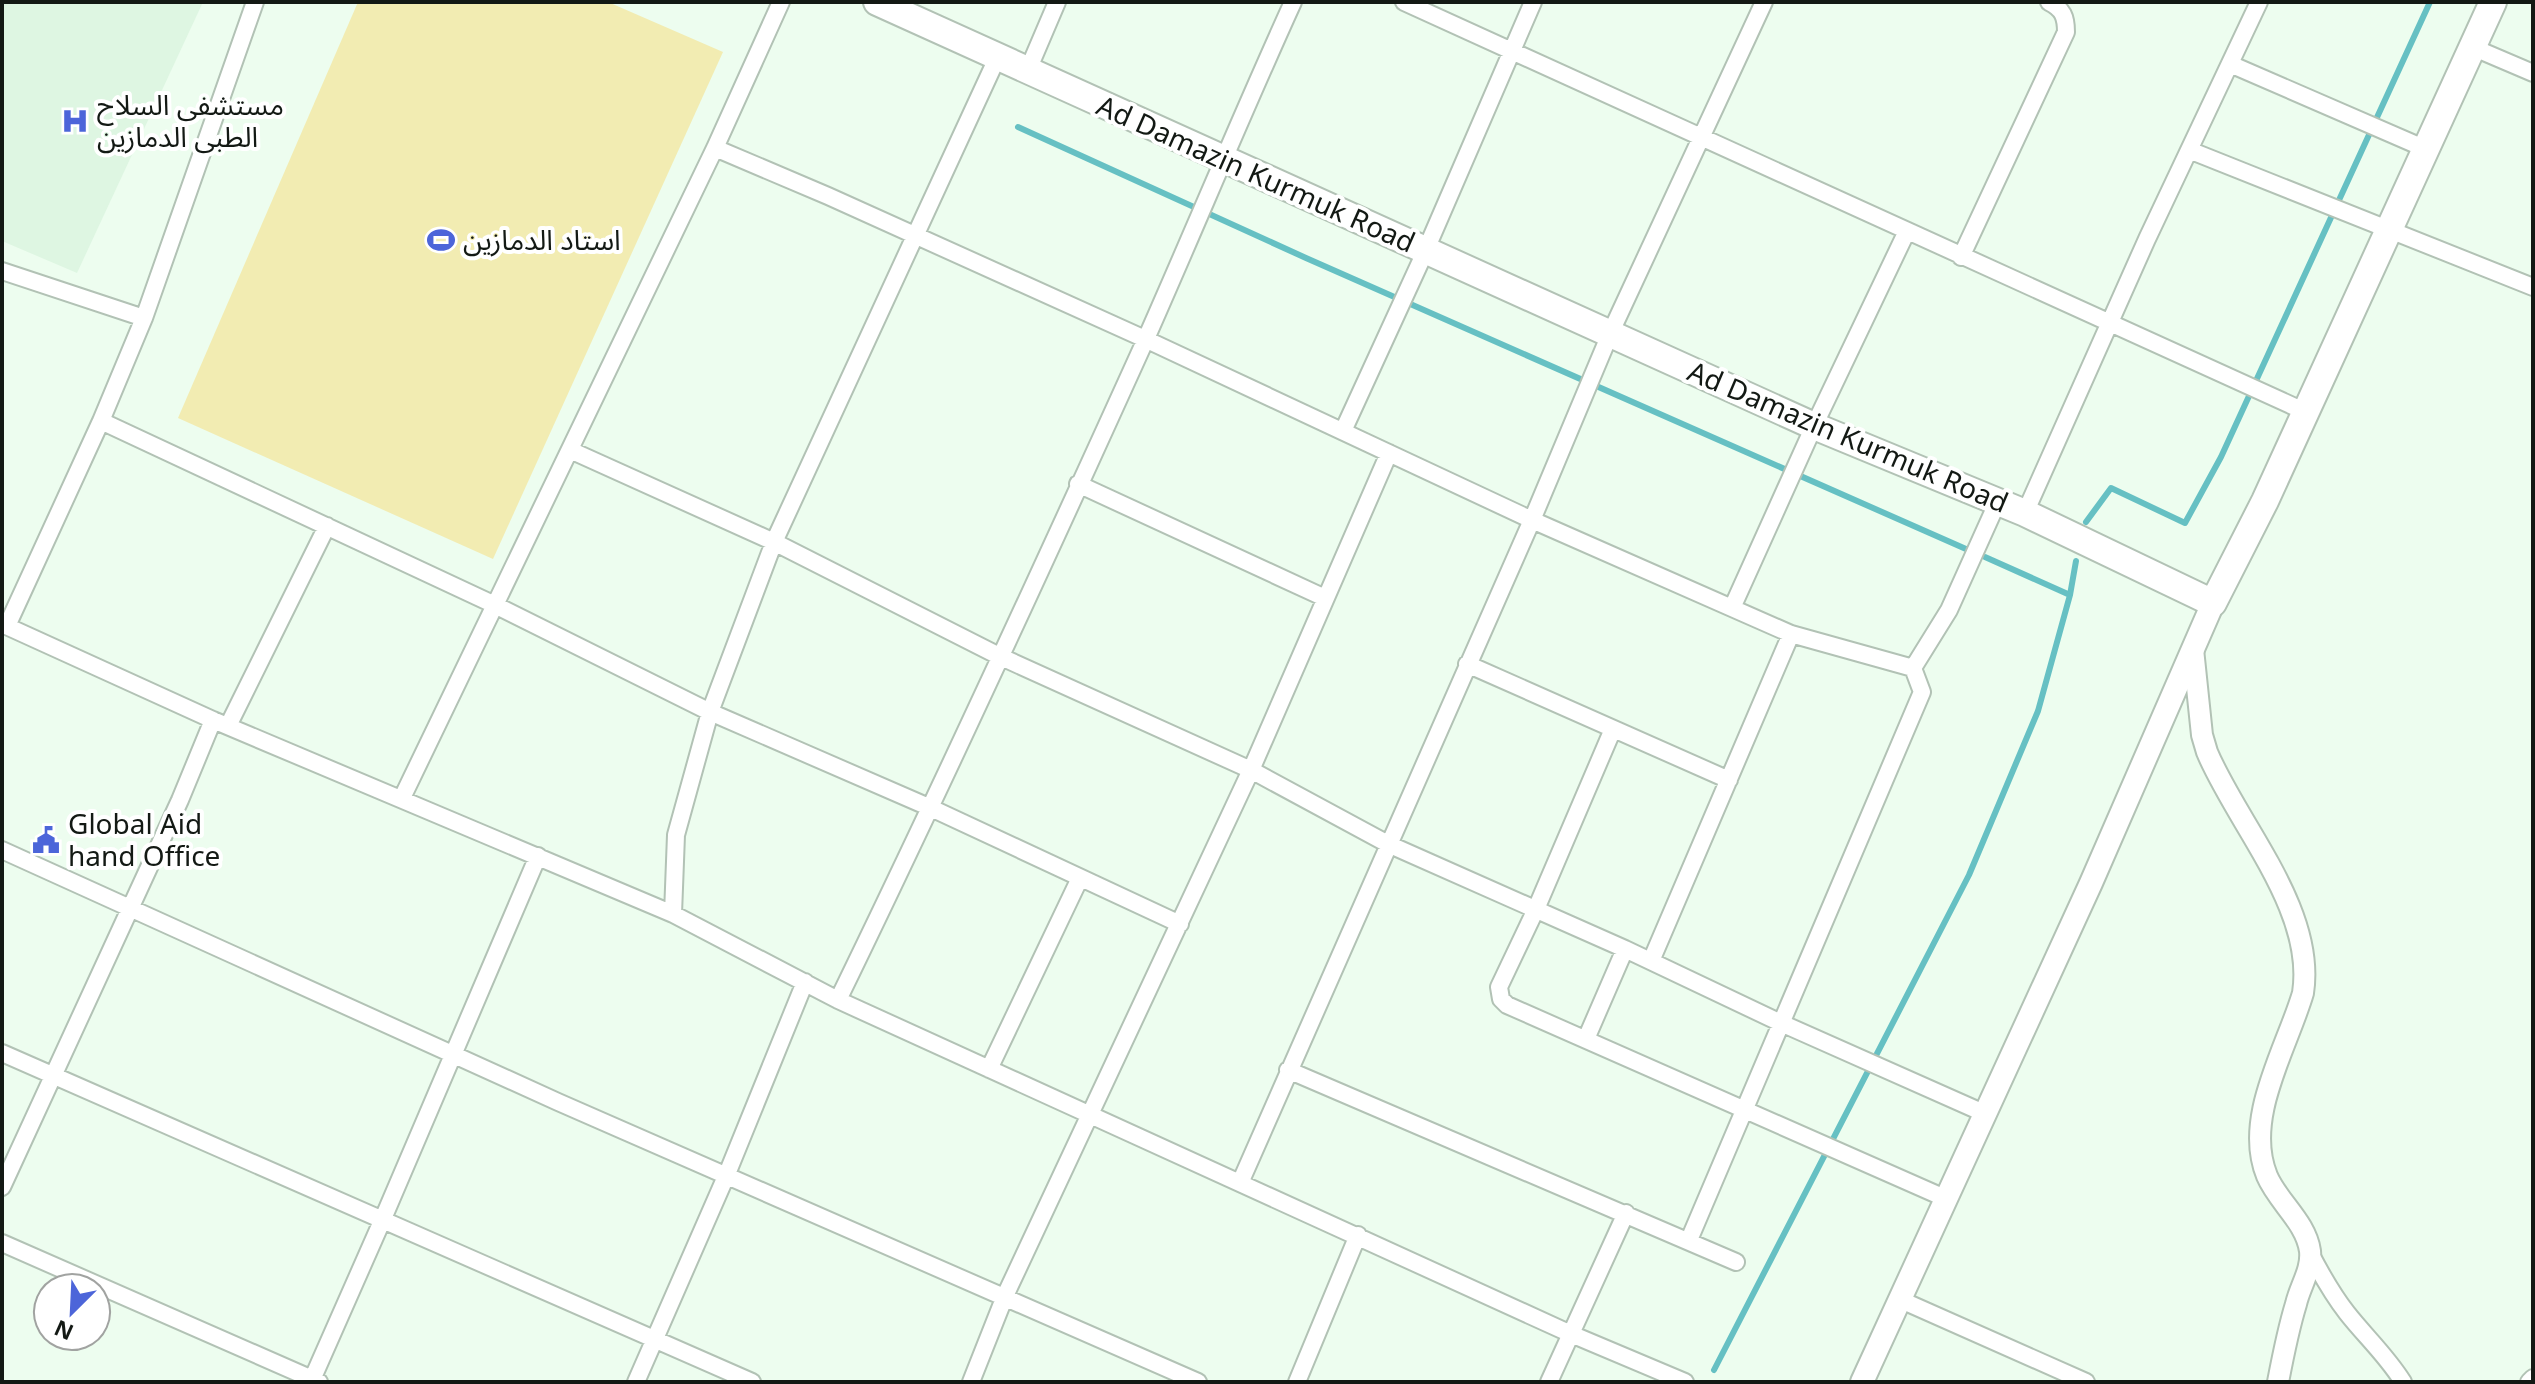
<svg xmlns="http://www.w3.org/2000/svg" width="2535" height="1384" font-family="'Noto Sans','Noto Sans Arabic',sans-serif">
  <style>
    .built { fill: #def6e2 }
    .green { fill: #f2ecb2 }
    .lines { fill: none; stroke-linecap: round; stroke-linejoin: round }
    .stream { stroke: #66c0c3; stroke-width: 6 }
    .minor-casing { stroke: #b2c2b5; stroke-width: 20 }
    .tertiary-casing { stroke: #b2c2b5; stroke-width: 24 }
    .secondary-casing { stroke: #b2c2b5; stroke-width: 26 }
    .trunk-casing { stroke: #b2c2b5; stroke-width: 30 }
    .minor { stroke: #fff; stroke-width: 16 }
    .tertiary { stroke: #fff; stroke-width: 20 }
    .secondary { stroke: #fff; stroke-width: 22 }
    .trunk { stroke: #fff; stroke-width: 26 }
    .labels { text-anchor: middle; stroke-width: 8; stroke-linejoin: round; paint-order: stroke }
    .poi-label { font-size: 28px; fill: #131914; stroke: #fff; text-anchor: start }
    .street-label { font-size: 28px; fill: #131914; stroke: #fff }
  </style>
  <rect width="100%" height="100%" fill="#edfdef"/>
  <path class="built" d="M2 2H203L77 273 2 241Z"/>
  <path class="green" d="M358 2H608L723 52 493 559 178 418Z"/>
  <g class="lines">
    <path class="stream" d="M1018 127 1306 258 1966 549
      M2086 522 2111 488 2185 523 2221 457 2430 2
      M1985 557 2070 595
      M1714 1370 1969 875 2038 711 2070 595 2076 561"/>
    <g class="minor-casing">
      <path id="minor" d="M1404 2 2306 412
        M2472 47 2533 73
        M2230 64 2426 149
        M1028 70 1057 2
        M715 148 828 196 1145 339 1532 520 1791 634 1913 668
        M2189 150 2533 287
        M1961 257 2066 32C2066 17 2063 9 2049 2
        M2 271 144 318
        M101 421 495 605 710 712 931 808 1180 924
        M1343 431 1425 252 1533 2
        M570 450 774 542 999 656 1251 770 1388 844 1625 949 1781 1023 1986 1114
        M1078 484 1325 598
        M2025 513 2147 239 2259 2
        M1732 608 1814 426 1907 231
        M2 624 213 720 673 914 838 1000 1571 1334 1685 1382
        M7 626 101 421 144 318 255 2
        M1467 664 1729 780
        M228 726 327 526
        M1613 729 1536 909 1499 987 1501 999 1507 1005 1947 1199
        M402 798 715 148 781 2
        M2 850 558 1102 1198 1382
        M673 914 676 835 710 712 774 542 998 56
        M1651 961 1791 634
        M838 1000C944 782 1045 562 1145 341 1195 228 1242 114 1293 2
        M1586 1039 1625 949
        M2 1053 752 1382
        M989 1069 1080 878
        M1288 1070 1736 1262
        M1240 1183 1532 520 1610 334 1764 2
        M2 1187 180 800 213 720
        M1689 1240 1922 692 1913 668 1949 610 1998 501
        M2 1243 319 1382
        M2310 1253C2321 1274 2332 1294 2347 1313 2365 1336 2387 1356 2403 1382
        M1901 1300 2086 1382
        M311 1382 382 1221 538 856
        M636 1382 727 1174 805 982
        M971 1382 1005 1296 1251 770 1389 453
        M1297 1382 1358 1235
        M1549 1382 1626 1213
        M2529 1382 2533 1378"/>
    </g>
    <g class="tertiary-casing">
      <path id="tertiary" d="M2193 649 2202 735 2207 752C2237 824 2316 909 2303 993 2287 1048 2243 1118 2267 1176 2278 1202 2306 1222 2310 1251 2312 1270 2300 1286 2296 1304 2288 1330 2283 1356 2278 1382"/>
    </g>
    <g class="secondary-casing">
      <path id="secondary" d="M1862 1382 2091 883 2213 603"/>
    </g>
    <g class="trunk-casing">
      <path id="trunk" d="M877 2 1814 426 2025 513 2213 603 2265 501 2493 2"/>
    </g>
    <use href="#minor" class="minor"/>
    <use href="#tertiary" class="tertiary"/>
    <use href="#secondary" class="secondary"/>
    <use href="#trunk" class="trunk"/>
  </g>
  <defs>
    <g id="hospital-bare" transform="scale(2.16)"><path d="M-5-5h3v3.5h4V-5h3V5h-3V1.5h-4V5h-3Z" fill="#4c65d9" stroke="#fff" stroke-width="2.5" paint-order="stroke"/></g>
    <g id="stadium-bare" transform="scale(2.16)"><path d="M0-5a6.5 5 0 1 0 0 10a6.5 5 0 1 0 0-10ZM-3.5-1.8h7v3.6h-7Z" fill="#4c65d9" stroke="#fff" stroke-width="2.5" paint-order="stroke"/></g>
    <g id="civic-bare" transform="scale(2.16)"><path d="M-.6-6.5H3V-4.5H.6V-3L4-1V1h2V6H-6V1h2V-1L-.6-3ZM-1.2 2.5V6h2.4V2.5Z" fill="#4c65d9" stroke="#fff" stroke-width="2.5" paint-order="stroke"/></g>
  </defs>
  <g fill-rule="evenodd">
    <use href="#hospital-bare" x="75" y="121"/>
    <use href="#stadium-bare" x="441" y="240"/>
    <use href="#civic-bare" x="46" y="840"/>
  </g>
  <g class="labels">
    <g class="poi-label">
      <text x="97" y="115">مستشفى السلاح<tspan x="97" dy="32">الطبى الدمازين</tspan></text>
      <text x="463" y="250">استاد الدمازين</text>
      <text x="68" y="834">Global Aid<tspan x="68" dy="32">hand Office</tspan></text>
    </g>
    <g class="street-label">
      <text transform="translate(1256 174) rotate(24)" y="10">Ad Damazin Kurmuk Road</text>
      <text transform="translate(1848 437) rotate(23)" y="10">Ad Damazin Kurmuk Road</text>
    </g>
  </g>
  <rect width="2535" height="1384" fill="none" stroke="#131914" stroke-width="8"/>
  <g transform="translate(72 1312) rotate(204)"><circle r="38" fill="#ffffff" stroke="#a1a3a1" stroke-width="2"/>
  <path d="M0-6L14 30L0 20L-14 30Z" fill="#4c65d9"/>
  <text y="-12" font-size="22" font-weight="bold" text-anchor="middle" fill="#131914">N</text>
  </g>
</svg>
